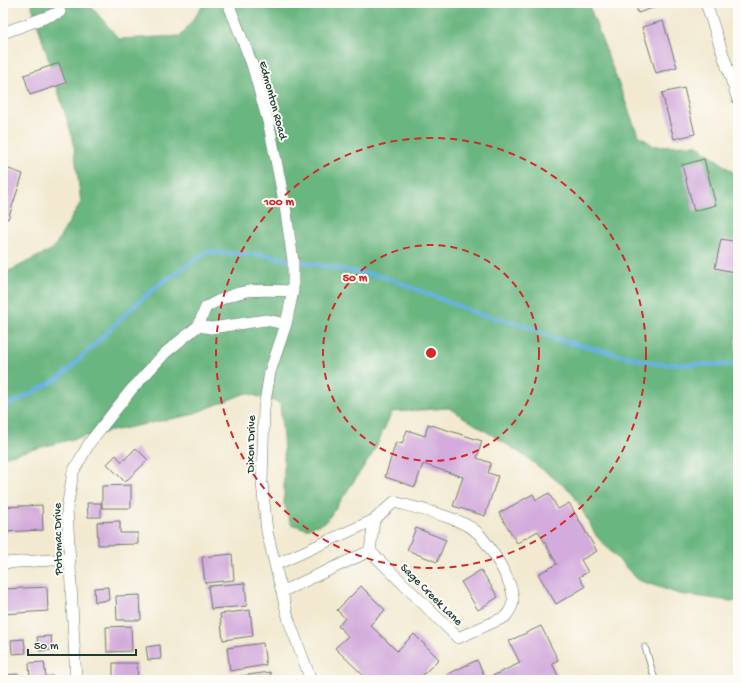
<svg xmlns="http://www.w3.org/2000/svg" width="741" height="683" font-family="'Gochi Hand',sans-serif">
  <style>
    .forest { fill: #6ab680; stroke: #447a5a }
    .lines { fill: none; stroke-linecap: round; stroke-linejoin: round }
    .stream { stroke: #67b2e0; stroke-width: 4.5 }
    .building { fill: #d3abdc }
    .service-casing { stroke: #69796b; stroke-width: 7 }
    .minor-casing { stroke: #69796b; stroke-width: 12 }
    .service { stroke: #fff; stroke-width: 5.5 }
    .minor { stroke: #fff; stroke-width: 11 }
    .ring { fill: none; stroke: #d62828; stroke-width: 2; stroke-dasharray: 7 5 }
    .labels { text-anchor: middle; stroke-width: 4; stroke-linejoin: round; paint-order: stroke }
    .street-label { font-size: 12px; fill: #1f3d34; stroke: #fdfcf7 }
    .centre { fill: #d62828; stroke: #fdfcf7; stroke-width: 2 }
    .ring-label { font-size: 12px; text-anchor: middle; font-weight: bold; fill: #d62828; stroke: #fdfcf7; stroke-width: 4; stroke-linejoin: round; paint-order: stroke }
  </style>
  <rect width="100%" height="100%" fill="#fdfcf7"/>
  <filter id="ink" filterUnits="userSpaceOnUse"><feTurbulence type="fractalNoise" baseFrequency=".025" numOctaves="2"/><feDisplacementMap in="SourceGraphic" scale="8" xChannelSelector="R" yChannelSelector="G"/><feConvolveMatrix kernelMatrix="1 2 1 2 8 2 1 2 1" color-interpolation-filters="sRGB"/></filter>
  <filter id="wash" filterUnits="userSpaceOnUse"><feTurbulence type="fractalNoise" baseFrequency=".012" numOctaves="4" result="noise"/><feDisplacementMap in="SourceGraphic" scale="16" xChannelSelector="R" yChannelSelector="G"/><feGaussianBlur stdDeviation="0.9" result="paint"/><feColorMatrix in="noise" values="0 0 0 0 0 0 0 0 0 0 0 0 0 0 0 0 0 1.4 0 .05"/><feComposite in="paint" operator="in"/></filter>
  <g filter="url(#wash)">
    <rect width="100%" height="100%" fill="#f2e9d0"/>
    <path class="forest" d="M31 3H88L119 39 181 36 205 3H588L638 135 654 146 697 145 733 172 738 190V324L735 341 738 377V602L679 594 638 580 597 537 572 492 522 454 449 408 392 412 373 453 326 522 306 529 291 524 284 504V449L280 403 246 393 190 415 77 438 3 457V274L53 249 81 202 73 139Z"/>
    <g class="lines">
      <path class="stream" d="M3 405 15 402 60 378 135 305 160 284 207 252 263 255 385 277 478 314 524 325 555 339 657 364 738 365"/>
    </g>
    <g id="blocks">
      <path class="building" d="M635 3H658L659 6 638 13Z
        M663 21 677 67 656 73 642 27Z
        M59 63 66 83 30 95 24 75Z
        M684 88 695 134 674 139 662 93Z
        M704 159 716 205 694 211 682 165Z
        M3 167 23 174 8 219 3 217Z
        M721 239 738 242V273L715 268Z
        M428 424 482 441 477 458 491 463 488 473 498 476 485 516 453 506 463 477 423 464 415 487 385 477 396 442 402 444 407 430 425 436Z
        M136 448 148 460 125 482 107 464 116 455 122 462Z
        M131 485V508H102V486Z
        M549 493 558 509 569 503 597 551 581 560 588 572 579 577 585 587 556 604 538 574 557 564 538 531 517 543 499 513 533 494 536 500Z
        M87 503H101V517H88Z
        M42 505 43 530 3 532V507Z
        M120 521V533H138V544L98 545 97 522Z
        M416 528 446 540 437 562 407 550Z
        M232 554 234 580 205 583 202 557Z
        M481 570 498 597 478 610 461 582Z
        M245 583 247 606 211 609 208 586Z
        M361 586 385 610 370 625 397 651 414 634 439 659 418 680H385L384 678 382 680H368L335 648 348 636 338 626 345 618 337 610Z
        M47 587 48 611 3 614V589Z
        M108 587 109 600 95 602 94 588Z
        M140 595 141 620H117L116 596Z
        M250 610 253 636 223 640 220 614Z
        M131 626 132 651 107 652 106 627Z
        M541 626 558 660 552 663 558 676 550 680H448L446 675 477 660 486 679 520 663 509 641Z
        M51 636 52 650 39 651 37 637Z
        M24 639 26 653 12 654 11 640Z
        M263 643 266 665 230 671 227 648Z
        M160 645 161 659 148 660 146 647Z
        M44 662 46 677 53 676 54 680H30L29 663Z
        M113 663H137L138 680H113Z
        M270 672 271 680H241V676Z
        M19 674V680H3V675Z"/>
    </g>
  </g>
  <g filter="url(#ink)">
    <use href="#blocks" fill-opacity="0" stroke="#69796b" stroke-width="1"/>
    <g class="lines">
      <g class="service-casing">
        <path id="service" d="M645 647 655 680"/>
      </g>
      <g class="minor-casing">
        <path id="minor" d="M228 3 252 64 269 125 285 206 293 261V291L286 324 270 372 264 408 262 483 267 532 289 621 311 680
          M706 3 738 100
          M3 33 60 12
          M286 324 266 320 211 328 198 326 206 307C240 288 255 289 293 291
          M3 563 69 559
          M275 565 374 520 394 502C416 508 464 518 479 534 490 547 500 563 507 578 514 594 517 603 505 617L458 638 370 551 374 520
          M283 591 370 551
          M76 680 67 509 73 472 90 442 131 390 165 353 198 326"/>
      </g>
      <use href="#service" class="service"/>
      <use href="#minor" class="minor"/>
    </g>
  </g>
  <g class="ring">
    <circle cx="431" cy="353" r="108"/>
    <circle cx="431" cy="353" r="215"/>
  </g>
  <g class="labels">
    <g class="street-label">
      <text transform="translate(274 100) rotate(75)" y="4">Edmonton Road</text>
      <text transform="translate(250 444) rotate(-89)" y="4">Dixon Drive</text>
      <text transform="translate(57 539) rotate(-91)" y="4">Potomac Drive</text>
      <text transform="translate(432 594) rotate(45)" y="4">Sage Creek Lane</text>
    </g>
  </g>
  <circle cx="431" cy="353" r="6" class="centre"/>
  <g class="ring-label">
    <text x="279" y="205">100 m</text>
    <text x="355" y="281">50 m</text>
  </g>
  <rect width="741" height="683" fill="none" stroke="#fdfcf7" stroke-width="16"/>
  <path d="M28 649v6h108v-6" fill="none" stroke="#1f3d34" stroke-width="2"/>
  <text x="34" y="649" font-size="12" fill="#1f3d34" stroke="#fdfcf7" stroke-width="3" paint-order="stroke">50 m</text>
</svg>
